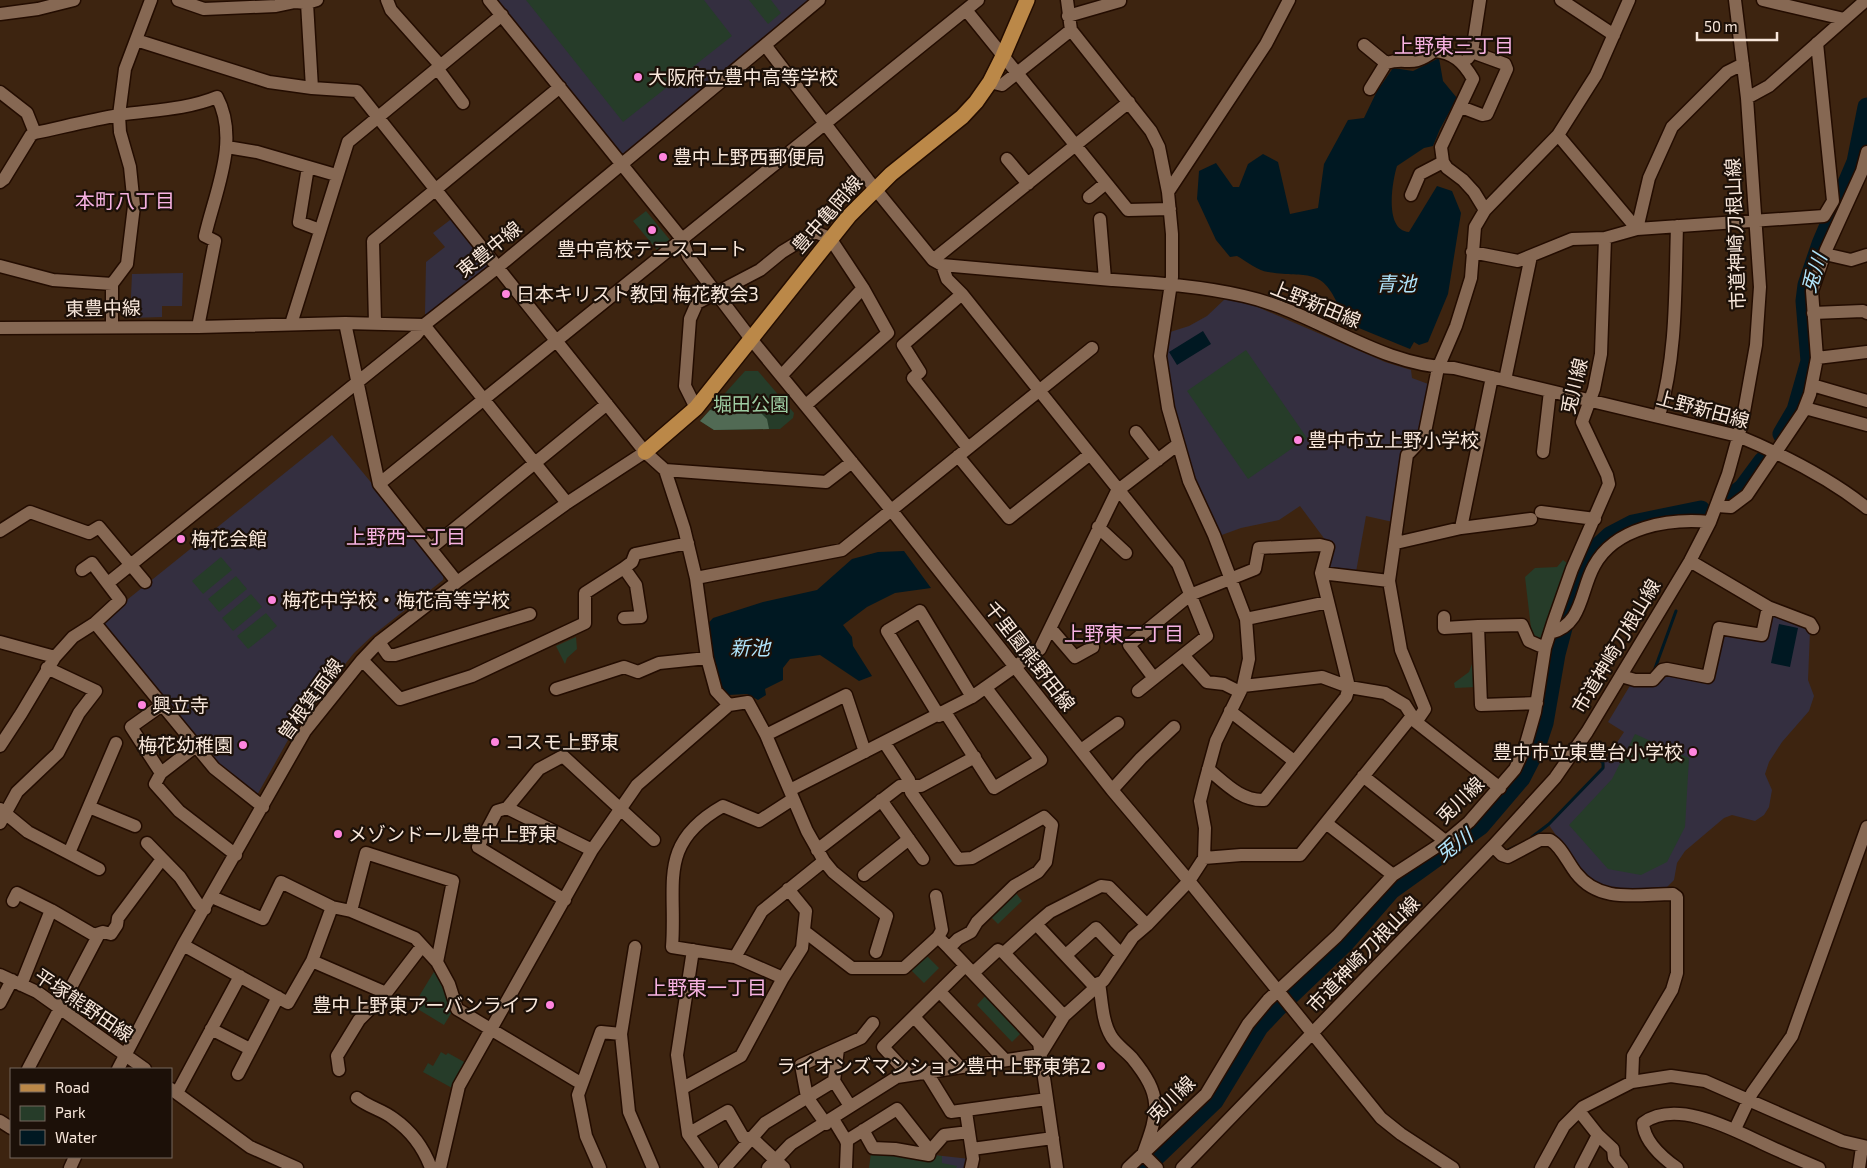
<svg xmlns="http://www.w3.org/2000/svg" width="1867" height="1168" font-family="'Exo 2','Noto Sans JP',sans-serif">
  <style>
    .education { fill: #342f40 }
    .green { fill: #263c29 }
    .forest { fill: #516a54 }
    .water { fill: #001822 }
    .lines { fill: none; stroke-linecap: round; stroke-linejoin: round }
    .stream { stroke: #001822; stroke-width: 3 }
    .river { stroke: #001822; stroke-width: 19 }
    .minor-casing { stroke: #230c00; stroke-width: 15 }
    .major-casing { stroke: #230c00; stroke-width: 18 }
    .minor { stroke: #866853; stroke-width: 12 }
    .major { stroke: #bb8848; stroke-width: 15 }
    .poi-dot { fill: #ff85de; stroke: #1c1008; stroke-width: 2 }
    .labels { text-anchor: middle; stroke-width: 4.5; stroke-linejoin: round; paint-order: stroke }
    .poi-label { font-size: 19px; fill: #f8e7db; stroke: #1c1008; text-anchor: start }
    .street-label { font-size: 19px; fill: #f8e7db; stroke: #1c1008 }
    .park-label { font-size: 19px; fill: #9ecda3; stroke: #1c1008 }
    .neighbourhood-label { font-size: 20px; fill: #f7b2e2; stroke: #1c1008 }
    .water-label { font-size: 20px; font-style: italic; fill: #b0e4fb; stroke: #1c1008 }
  </style>
  <rect width="100%" height="100%" fill="#3d2410"/>
  <path class="education" d="M494 0H815L625 154 618 153Z
    M454 217 492 264 428 314H425L426 262 445 247 433 233Z
    M183 273 182 306H162V317L130 318 132 274Z
    M1226 298 1253 305 1385 362 1411 370 1412 378 1431 385 1422 433 1404 453 1393 522 1366 516 1356 572 1324 568 1333 544 1326 541 1300 506 1279 520 1241 528 1219 536 1182 448 1166 379 1164 355 1167 333 1189 326 1207 316Z
    M332 435 444 571 443 580 372 636 354 653 297 724 256 797 216 766 101 625 102 620Z
    M1770 614 1807 625 1810 631 1808 680 1814 696 1809 711 1782 742 1769 762 1765 774 1772 790 1769 807 1764 815 1755 821 1732 815 1724 818 1685 851 1677 863 1674 880 1667 887 1616 890 1600 886 1582 873 1549 825 1605 767 1604 762 1624 732 1608 722 1631 684 1665 673 1712 683 1721 633 1764 639Z
    M934 1155 970 1159 967 1168H931Z"/>
  <path class="green" d="M526 0H704L732 36 623 122Z
    M749 0H771L781 13 768 24Z
    M646 211 670 240 657 250 633 221Z
    M1246 350 1307 438 1248 479 1187 391Z
    M745 371H758L794 413 793 418 780 429 714 430 700 421Z
    M221 557 232 570 203 594 192 581Z
    M1563 560 1571 566 1546 631 1541 638 1534 639 1532 637 1525 577 1535 568 1557 567Z
    M236 576 247 589 219 612 208 599Z
    M251 594 262 607 233 631 222 618Z
    M266 613 277 626 248 649 237 636Z
    M576 637 577 649 567 658 565 664 556 646Z
    M1476 663V687L1455 688 1454 683 1469 672 1472 664Z
    M1635 734 1689 758 1685 827 1667 862 1641 875 1608 869 1569 825 1612 779Z
    M1015 892 1022 901 998 924 990 916Z
    M925 954 939 968 924 983 910 969Z
    M435 970 453 1010 444 1025 416 1008 415 1003Z
    M987 994 1022 1032 1012 1042 977 1005Z
    M441 1052 446 1055 448 1053 466 1063 452 1088 423 1072 428 1063 433 1066Z
    M871 1153 942 1156V1163L957 1166 956 1168H869Z"/>
  <path class="forest" d="M710 410 720 412 759 411 767 419 769 429 714 430 700 421Z"/>
  <path class="water" d="M1439 58 1443 81 1457 98 1440 129 1433 146 1424 148 1397 166C1392 182 1384 231 1409 232L1437 186 1452 191 1461 213 1448 294 1428 342 1419 345 1414 342 1410 349 1349 324 1354 314 1339 307C1321 265 1306 279 1268 272 1258 271 1246 261 1237 256L1230 257 1216 240 1197 199 1199 171 1216 163 1233 187H1239L1248 164 1263 154 1278 162 1290 214 1318 208 1324 164 1348 120 1364 118 1377 91 1393 68 1413 71Z
    M1203 331 1211 344 1177 365 1169 352Z
    M904 551 931 588 895 593 867 607 843 625 852 637 853 646 872 676 859 681 820 655 790 659 783 668V680L765 689 766 695 758 700 747 694 728 695 719 688 706 626 713 618 763 602 817 590 852 559 878 552Z
    M1779 624 1798 628 1790 667 1771 663Z"/>
  <g class="lines">
    <path class="stream" d="M1654 671 1676 611
      M1532 837 1549 824 1603 768V763L1591 751
      M1506 851 1516 846"/>
    <path class="river" d="M1782 434 1796 410 1810 361 1805 301 1807 285 1821 244 1856 162 1867 107
      M1734 495 1743 488 1763 461
      M1144 1168 1214 1101 1259 1027 1276 1009 1344 944 1391 890 1480 826 1521 778 1534 753 1544 723 1556 654 1568 609 1583 570 1597 548 1610 536 1633 524 1701 510"/>
    <g class="minor-casing">
      <path id="minor" d="M178 0 204 9 276 6 295 2 307 3 317 0
        M387 0 391 10 440 65
        M489 0 682 239 688 256 751 339 892 511 1112 790 1189 881 1381 1118 1401 1134 1453 1168
        M1561 0 1614 35
        M1763 0 1844 19
        M966 10 1128 210 1170 209
        M0 14 38 9 74 0
        M1068 16 1120 1
        M136 40 269 82 312 88 307 3
        M765 45 819 0
        M1364 45 1386 63C1408 56 1410 69 1434 51 1453 52 1464 63 1473 79L1441 147 1443 162 1447 168 1463 180 1474 192 1485 210
        M1468 58 1472 52 1480 0
        M437 68 463 103
        M990 82 1002 85 1071 30
        M312 88 357 91 645 452 665 470 684 528 696 578 707 658 716 691 729 705 748 702 766 735 807 831 824 861 833 872 887 916 876 952
        M1370 89 1386 63
        M0 92 27 113 35 133 31 135 4 179 0 182
        M1747 98 1769 86 1866 0
        M1461 107 1482 115 1487 114 1507 69 1505 64 1472 52
        M35 133C63 127 91 120 119 115 152 110 185 110 217 97 240 140 215 192 205 236L215 241 198 327
        M1558 135 1637 229 1649 178 1672 127 1727 72 1743 64
        M227 147 257 152 336 175
        M1007 159 1028 184
        M308 167 299 222 320 230
        M1168 192 1266 44 1289 0
        M1411 195 1420 174 1443 162
        M1089 197 1106 183
        M1100 219 1105 279
        M1472 252 1518 261 1572 239 1605 238 1637 229 1824 216 1833 201 1817 43
        M1825 254 1851 260 1867 255
        M933 260 1129 102
        M942 265 947 279 962 294 1178 564 1207 636 1138 691
        M0 266 53 280 112 284
        M962 294 903 345 920 372 913 378 968 448
        M1813 313 1863 311 1867 313
        M345 323 379 484 457 582
        M375 323 373 241 560 87
        M291 324 348 142 502 15
        M424 325 567 503
        M112 326V284L127 264 134 206 130 167 120 132 119 115 125 69 151 0
        M0 328 198 327 345 323 424 325
        M1817 358 1867 352
        M782 375 863 288
        M1505 380 1531 256
        M1812 385 1867 401
        M696 408 685 386 690 319 697 303 760 270 782 252 815 232 830 238 863 288 888 333 806 405
        M1805 408 1867 425
        M1659 416C1677 354 1675 291 1677 226
        M1136 432 1158 460
        M1543 452 1550 391
        M958 456 1009 518 1089 455
        M665 470 826 482 852 462
        M379 484 978 0
        M1717 506 1731 507 1747 495 1803 412 1810 394 1817 358 1812 291 1826 250 1862 171 1867 152
        M1541 512 1595 519
        M1098 527 1126 553
        M1461 528 1531 519
        M0 531 30 512 89 533 99 527 145 582
        M1396 543 1461 528 1492 377
        M431 548 607 404
        M1690 561 1768 607
        M624 568 632 562 635 554 688 543
        M1321 573 1389 581
        M696 578 842 550 1092 348
        M108 583 416 335 424 325 498 267 765 45 868 180 933 260 942 265C999 270 1055 275 1112 280 1156 283 1201 286 1244 296 1316 312 1378 366 1454 368L1738 436C1784 455 1828 477 1867 508
        M1444 617V628L1478 626
        M1246 619 1328 602
        M95 623 214 768 263 807
        M1051 629 1075 657 1093 647
        M1550 633C1583 625 1580 591 1594 566 1615 527 1669 518 1710 522
        M0 642 55 657
        M379 642 388 655H395L530 614
        M1183 655 1207 682 1224 684 1240 692
        M362 660 400 699 472 676 585 623V593L624 568 636 585 641 617 624 618
        M1621 676 1635 680H1653L1662 670 1667 669 1708 677 1719 628 1762 635 1768 607 1810 623 1813 628
        M1153 677 1129 645 1190 595 1255 569 1259 548 1320 545 1328 547 1321 573 1349 687 1346 697 1264 800C1241 801 1225 783 1208 769
        M1243 686 1322 677 1349 687 1385 693 1405 705 1416 722 1500 788
        M556 689 624 667 638 672 659 663 707 658
        M1537 703 1481 705 1478 626 1522 625 1529 641 1545 648
        M1230 711 1294 761
        M945 712 994 788 1041 760 986 688
        M939 716 887 631 920 611 972 697
        M1416 722 1425 709 1401 650 1389 581 1407 455 1424 437 1438 368 1456 326 1471 278 1475 227 1485 210 1558 135 1596 75 1629 0
        M766 735 846 695 865 752
        M884 742 909 780 911 792 958 859 972 858 1044 817 1052 825 1046 862 1038 872 1014 886 977 922 971 932 958 939 949 948
        M0 746 21 714 55 657 73 637 95 623 120 600 92 563 82 570
        M196 746 161 773 155 784 179 811 236 855
        M1081 750 1118 723
        M161 773 131 727 162 705
        M1363 776 1445 841
        M790 790 972 697 1040 649 1117 491 1177 445
        M1112 790 1141 758 1174 727
        M881 800 923 859
        M89 807 135 826
        M507 808 497 811 478 847 565 900
        M0 809 28 832 99 869
        M0 823 17 792 58 753 79 713 96 691 47 668
        M1326 823 1393 875
        M147 843 180 877 198 904 205 909
        M1493 846 1502 855 1508 857 1540 840H1550C1561 846 1568 863 1576 873 1600 904 1638 894 1673 894L1677 897V973L1672 990 1633 1056 1632 1082
        M592 850 507 808 539 769 563 756 654 840
        M817 850 900 786H921L975 757
        M69 853 116 743
        M1204 858 1241 855H1300L1412 716
        M864 875 909 839
        M936 896 942 930 938 937
        M212 897 263 919 281 882 332 907 351 911 415 938 437 962 449 984 457 1009 582 1084
        M13 901 17 893 51 910 94 935 103 932 111 934 117 925 118 918 162 859
        M351 911 366 853 453 881 437 962
        M1036 924 1050 912 1101 886 1109 887 1147 925
        M804 931 852 968H904L938 937 949 948 1039 1043 1057 1168
        M183 945 288 1003 312 961 332 907
        M635 947 621 1034 629 1112 653 1168
        M693 950 677 1055 688 1134 712 1168
        M1004 953 1064 1016
        M1066 955 1096 928 1120 953
        M735 957 762 911 824 861
        M312 961 386 993
        M973 973 998 950 1004 953 1036 924 1095 987
        M0 975 37 992 145 1069
        M783 978 735 957 672 947C677 884 656 844 723 806L759 821 793 799
        M1099 983C1102 1000 1102 1021 1111 1036 1116 1045 1125 1050 1132 1058 1163 1096 1159 1111 1143 1154L1157 1168
        M21 985 51 910
        M940 992 1005 1060
        M0 1003 12 980
        M914 1017 959 1066
        M211 1029 250 1049
        M28 1069 99 934
        M118 1069 183 945 305 731 362 660 379 642 457 582 567 503 645 452
        M339 1070 337 1056 359 1020 386 993 422 946
        M927 1073 951 1112 1047 1099
        M238 1074 278 997
        M908 1074 883 1047 965 966
        M834 1081 850 1106
        M683 1088 741 1056 783 978 802 948 806 911 788 889
        M171 1089 250 1147 297 1168
        M177 1093 240 976
        M357 1098C370 1108 383 1110 394 1119 411 1131 424 1149 431 1168
        M1579 1111 1598 1135 1581 1168
        M966 1112 973 1159 971 1168
        M833 1119 847 1142 846 1168
        M0 1121 11 1128
        M826 1124 807 1097 801 1065 861 1038 873 1023
        M1735 1129 1752 1093 1792 1036 1867 827
        M863 1130 873 1148 895 1149 929 1155 930 1151
        M688 1134 728 1111 743 1137 753 1139 784 1168
        M1598 1135 1613 1149 1614 1158 1622 1168
        M846 1141 897 1109 930 1151 944 1135 969 1132
        M972 1149 1053 1138
        M70 1168 75 1157
        M440 1168 459 1086 592 850 637 785 729 705
        M600 1168 586 1136 578 1095 601 1032 621 1034
        M725 1168 765 1123 834 1081 838 1049
        M768 1168 791 1144 897 1077 1040 1055 1064 1016 1104 980 1133 937 1147 925 1189 881 1204 858 1205 828 1200 801 1205 781 1216 741 1243 686 1249 659 1246 619 1214 535 1189 481 1168 408 1160 356 1172 277V234L1168 192 1159 147 1151 131 1071 30 1067 0
        M1128 1168 1206 1094 1248 1024 1268 1000 1337 936 1393 875 1450 838 1469 822 1515 769 1525 747 1535 712 1545 648 1553 623 1572 569 1609 484 1607 475 1582 422 1594 389 1601 354 1605 238
        M1182 1168 1493 846 1555 778 1587 732 1690 561 1710 522 1728 474 1742 423 1756 345 1760 287 1747 98 1735 0
        M1541 1168 1564 1126 1583 1107 1632 1082 1671 1076 1705 1081 1842 1141 1867 1147
        M1677 1168C1663 1158 1644 1141 1643 1123 1676 1099 1730 1128 1762 1143 1781 1152 1800 1160 1819 1168
        M1859 1168 1862 1147"/>
    </g>
    <g class="major-casing">
      <path id="major" d="M645 452 696 408 849 216 891 174 962 117 976 102 990 82 1003 56 1027 0"/>
    </g>
    <use href="#minor" class="minor"/>
    <use href="#major" class="major"/>
  </g>
  <g class="poi-dot">
    <circle cx="638" cy="77" r="5"/>
    <circle cx="663" cy="157" r="5"/>
    <circle cx="652" cy="230" r="5"/>
    <circle cx="506" cy="294" r="5"/>
    <circle cx="1298" cy="440" r="5"/>
    <circle cx="181" cy="539" r="5"/>
    <circle cx="272" cy="600" r="5"/>
    <circle cx="142" cy="705" r="5"/>
    <circle cx="495" cy="742" r="5"/>
    <circle cx="243" cy="745" r="5"/>
    <circle cx="1693" cy="752" r="5"/>
    <circle cx="338" cy="834" r="5"/>
    <circle cx="550" cy="1005" r="5"/>
    <circle cx="1101" cy="1066" r="5"/>
  </g>
  <g class="labels">
    <g class="poi-label">
      <text x="648" y="84">大阪府立豊中高等学校</text>
      <text x="673" y="164">豊中上野西郵便局</text>
      <text x="652" y="256" text-anchor="middle">豊中高校テニスコート</text>
      <text x="516" y="301">日本キリスト教団 梅花教会3</text>
      <text x="1308" y="447">豊中市立上野小学校</text>
      <text x="191" y="546">梅花会館</text>
      <text x="282" y="607">梅花中学校・梅花高等学校</text>
      <text x="152" y="712">興立寺</text>
      <text x="505" y="749">コスモ上野東</text>
      <text x="233" y="752" text-anchor="end">梅花幼稚園</text>
      <text x="1683" y="759" text-anchor="end">豊中市立東豊台小学校</text>
      <text x="348" y="841">メゾンドール豊中上野東</text>
      <text x="540" y="1012" text-anchor="end">豊中上野東アーバンライフ</text>
      <text x="1091" y="1073" text-anchor="end">ライオンズマンション豊中上野東第2</text>
    </g>
    <g class="street-label">
      <text transform="translate(827 214) rotate(-49)" y="7">豊中亀岡線</text>
      <text transform="translate(1735 234) rotate(-92)" y="7">市道神崎刀根山線</text>
      <text transform="translate(489 249) rotate(-39)" y="7">東豊中線</text>
      <text transform="translate(1316 304) rotate(22)" y="7">上野新田線</text>
      <text transform="translate(103 308) rotate(-1)" y="7">東豊中線</text>
      <text transform="translate(1574 386) rotate(-76)" y="7">兎川線</text>
      <text transform="translate(1703 409) rotate(15)" y="7">上野新田線</text>
      <text transform="translate(1616 646) rotate(-59)" y="7">市道神崎刀根山線</text>
      <text transform="translate(1030 656) rotate(52)" y="7">千里園熊野田線</text>
      <text transform="translate(310 699) rotate(-54)" y="7">曽根箕面線</text>
      <text transform="translate(1460 800) rotate(-44)" y="7">兎川線</text>
      <text transform="translate(1363 954) rotate(-46)" y="7">市道神崎刀根山線</text>
      <text transform="translate(84 1005) rotate(34)" y="7">平塚熊野田線</text>
      <text transform="translate(1171 1099) rotate(-44)" y="7">兎川線</text>
    </g>
    <g class="park-label">
      <text x="751" y="411">堀田公園</text>
    </g>
    <g class="neighbourhood-label">
      <text x="1454" y="53">上野東三丁目</text>
      <text x="125" y="208">本町八丁目</text>
      <text x="406" y="544">上野西一丁目</text>
      <text x="1124" y="641">上野東二丁目</text>
      <text x="707" y="995">上野東一丁目</text>
    </g>
    <g class="water-label">
      <text transform="translate(1814 273) rotate(-72)" y="7">兎川</text>
      <text x="1396" y="291">青池</text>
      <text x="750" y="655">新池</text>
      <text transform="translate(1454 845) rotate(-36)" y="7">兎川</text>
    </g>
  </g>
  <rect x="10" y="1068" width="162" height="90" fill="#1c1008" stroke="#74665c"/>
  <rect x="20" y="1084" width="25" height="8" fill="#bb8848" stroke="#74665c"/>
  <text x="55" y="1093" font-size="15" fill="#f8e7db">Road</text>
  <rect x="20" y="1106" width="25" height="15" fill="#263c29" stroke="#74665c"/>
  <text x="55" y="1118" font-size="15" fill="#f8e7db">Park</text>
  <rect x="20" y="1130" width="25" height="15" fill="#001822" stroke="#74665c"/>
  <text x="55" y="1143" font-size="15" fill="#f8e7db">Water</text>
  <path d="M1697 32v8h80v-8" fill="none" stroke="#f8e7db" stroke-width="2.5"/>
  <text x="1704" y="32" font-size="15" fill="#f8e7db" stroke="#1c1008" stroke-width="4" paint-order="stroke">50 m</text>
</svg>
